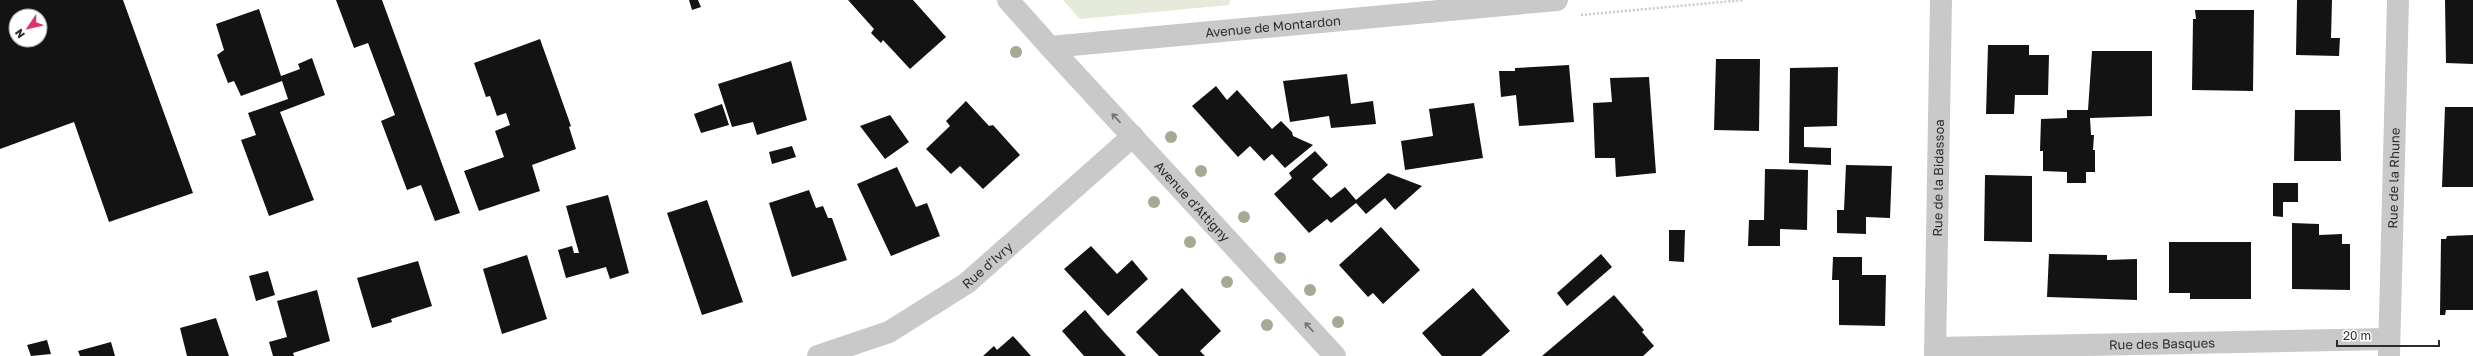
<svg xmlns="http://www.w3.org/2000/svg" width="2473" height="356" font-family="'Golos Text',sans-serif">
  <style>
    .green { fill: #e6eada }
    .building { fill: #131313; fill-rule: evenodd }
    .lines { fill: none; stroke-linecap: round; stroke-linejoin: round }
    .path { stroke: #c9c9c9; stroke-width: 2.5; stroke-dasharray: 2 2; stroke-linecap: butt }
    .minor { stroke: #c9c9c9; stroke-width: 22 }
    .tree { fill: #a4ab94 }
    .oneway { stroke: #737373 }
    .labels { text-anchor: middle; stroke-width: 4; stroke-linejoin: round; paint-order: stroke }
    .street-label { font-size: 13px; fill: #2c2c2c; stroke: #fff }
  </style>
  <rect width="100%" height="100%" fill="#fff"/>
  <path class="green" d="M1063 0H1230L1229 5 1080 19Z"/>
  <path class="building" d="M0 0H123L193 193 109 222 74 122 0 149ZM16 16H40V40H16Z
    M336 0H382L460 213 435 221 421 185 407 190 381 121 395 115 368 43 354 48Z
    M689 0H698L701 7 692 10Z
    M848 0H913L946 37 910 69 883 40 881 43 871 33 874 29Z
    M2297 0H2332L2331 38H2340L2339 56 2296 55Z
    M2445 0H2473V64L2446 63Z
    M259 9 281 76 300 69 298 64 312 58 325 95 280 112 314 200 269 216 241 140 256 135 248 113 288 99 282 81 241 96 234 81 228 83 217 55 224 50 216 24Z
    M2195 10H2254L2253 91 2192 90 2193 19H2196Z
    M540 39 571 126 569 127 576 149 532 165 540 191 479 211 464 171 504 157 495 131 510 125 506 113 497 116 490 96 486 97 474 63Z
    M1988 45H2029V55H2049L2048 95H2015L2014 114H1986Z
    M2092 51H2152V116L2090 118 2091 135H2094L2093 150H2095V172H2086V183H2067V172L2043 171V151H2040L2041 119 2067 118V110H2088Z
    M1716 59H1760L1759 131 1714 130Z
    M791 61 807 120 757 135 753 122 732 127 718 84Z
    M1569 65 1574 122 1519 126 1516 95 1501 97 1499 71H1515V68Z
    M1838 67 1837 126 1804 127V147L1831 148V165L1789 163 1790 68Z
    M1347 74 1351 104 1373 101 1376 124 1331 128 1329 116 1290 122 1283 81Z
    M1649 77 1656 173 1616 177 1615 158H1595L1593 103 1612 102 1610 78Z
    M1216 86 1227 100 1237 90 1272 129 1281 121 1292 132 1293 136 1313 145 1285 168 1272 154 1264 161 1250 146 1238 157 1192 106Z
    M966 101 989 126 993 125 1020 155 983 189 960 166 951 174 926 149 950 126 946 121Z
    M1474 103 1483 158 1405 170 1401 141 1433 136 1429 109Z
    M722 104 729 125 701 133 694 114Z
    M2445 107H2473V187H2442Z
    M2295 110H2340L2341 161H2294Z
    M890 115 909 142 885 159 860 126Z
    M792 146 796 157 772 164 769 152Z
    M1315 151 1328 165 1312 179 1331 198 1345 187 1356 200 1388 173 1422 186 1395 210 1385 198 1366 214 1356 203 1331 223 1327 219 1309 233 1274 194 1292 178 1289 173Z
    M1846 165 1892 166 1890 218 1866 217V234L1837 233V210H1844Z
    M897 167 916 207 927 203 940 236 891 256 857 184Z
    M1765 169 1808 170 1807 230 1780 229V246H1748L1749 220H1764Z
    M1985 175 2032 176V242L1984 241Z
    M2273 183H2298V202H2283V217L2273 216Z
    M809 190 816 208 823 206 828 218H832L847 260 792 277 769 203Z
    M608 195 629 273 610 279 606 267 566 278 558 250 572 246 574 253H579L566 206Z
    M707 200 743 302 702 315 667 213Z
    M2292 223 2319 224V235L2342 234V244H2350V290L2292 289Z
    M1381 227 1420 270 1383 304 1373 293 1368 297 1339 265Z
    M1669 230H1685L1684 262 1669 261Z
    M2473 235V310H2446L2445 315H2440L2441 239H2446L2447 236Z
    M2169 242H2251V299H2190V293H2169Z
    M1091 246 1117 274 1132 260 1148 279 1108 316 1064 269Z
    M1601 254 1612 267 1567 306 1557 293Z
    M2049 254 2107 255V260L2137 259V300L2047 297Z
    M527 255 547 319 502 334 483 269Z
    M1833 257H1862V275H1886L1885 326 1839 325V280H1832Z
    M418 261 432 306 391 319 392 322 372 328 357 278Z
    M268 271 275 295 256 301 249 276Z
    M1182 288 1221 331 1200 351 1205 356H1159L1136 332Z
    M1473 288 1510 331 1481 356H1442L1422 333Z
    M317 290 330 341 293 353 294 356H273L269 342 287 337 277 301Z
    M1614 295 1644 330 1642 332 1654 346 1643 356H1542Z
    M1085 310 1104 332 1126 356H1084L1062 331Z
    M216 318 229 356H187L180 328Z
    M1013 336 1031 356H983L994 346 997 350Z
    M47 340 51 354 31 356 27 345Z
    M111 342 115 356H80L78 351Z"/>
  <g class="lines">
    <path class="path" d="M1581 15 1744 0"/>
    <g class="minor">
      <path id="s1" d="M1008 0 1050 47 1557 0"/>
      <path id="s2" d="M1050 47 1335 356"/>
      <path id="s3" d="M1935 348 2389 339"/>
      <path id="s4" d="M818 356 889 332 967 283 1133 136"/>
      <path id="s5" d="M1935 356 1941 0"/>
      <path id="s6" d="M2389 356 2398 0"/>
    </g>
  </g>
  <g class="tree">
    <circle cx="1016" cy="52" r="6"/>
    <circle cx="1171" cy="137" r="6"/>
    <circle cx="1201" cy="171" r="6"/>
    <circle cx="1154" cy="202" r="6"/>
    <circle cx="1244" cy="217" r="6"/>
    <circle cx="1190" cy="242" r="6"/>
    <circle cx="1280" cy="258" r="6"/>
    <circle cx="1227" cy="282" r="6"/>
    <circle cx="1310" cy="290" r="6"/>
    <circle cx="1338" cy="322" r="6"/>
    <circle cx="1267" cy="325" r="6"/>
  </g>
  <defs><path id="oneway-shaft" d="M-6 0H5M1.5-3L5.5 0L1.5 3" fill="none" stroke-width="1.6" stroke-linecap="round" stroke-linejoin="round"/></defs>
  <g class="oneway">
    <use href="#oneway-shaft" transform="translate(1116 118) rotate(-133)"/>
    <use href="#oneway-shaft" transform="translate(1309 327) rotate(-133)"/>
  </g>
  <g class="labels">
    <g class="street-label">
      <text dy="5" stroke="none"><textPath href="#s1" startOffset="287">Avenue de Montardon</textPath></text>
      <text dy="5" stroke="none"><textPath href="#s5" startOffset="178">Rue de la Bidassoa</textPath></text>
      <text dy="5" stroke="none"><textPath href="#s6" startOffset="178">Rue de la Rhune</textPath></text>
      <text dy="5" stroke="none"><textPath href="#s2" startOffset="210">Avenue d'Attigny</textPath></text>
      <text dy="5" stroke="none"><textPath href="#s4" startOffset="194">Rue d'Ivry</textPath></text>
      <text dy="5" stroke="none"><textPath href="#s3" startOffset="227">Rue des Basques</textPath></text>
    </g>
  </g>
  <g transform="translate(28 28) rotate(235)"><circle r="19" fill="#ffffff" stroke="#ababab"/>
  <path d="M0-3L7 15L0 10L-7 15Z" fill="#de3366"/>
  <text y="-6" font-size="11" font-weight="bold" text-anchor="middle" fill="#2c2c2c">N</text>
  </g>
  <path d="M2337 340v6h102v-6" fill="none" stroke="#2c2c2c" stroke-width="2"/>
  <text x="2343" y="340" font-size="12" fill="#2c2c2c" stroke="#ffffff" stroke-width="3" paint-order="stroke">20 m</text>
</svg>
